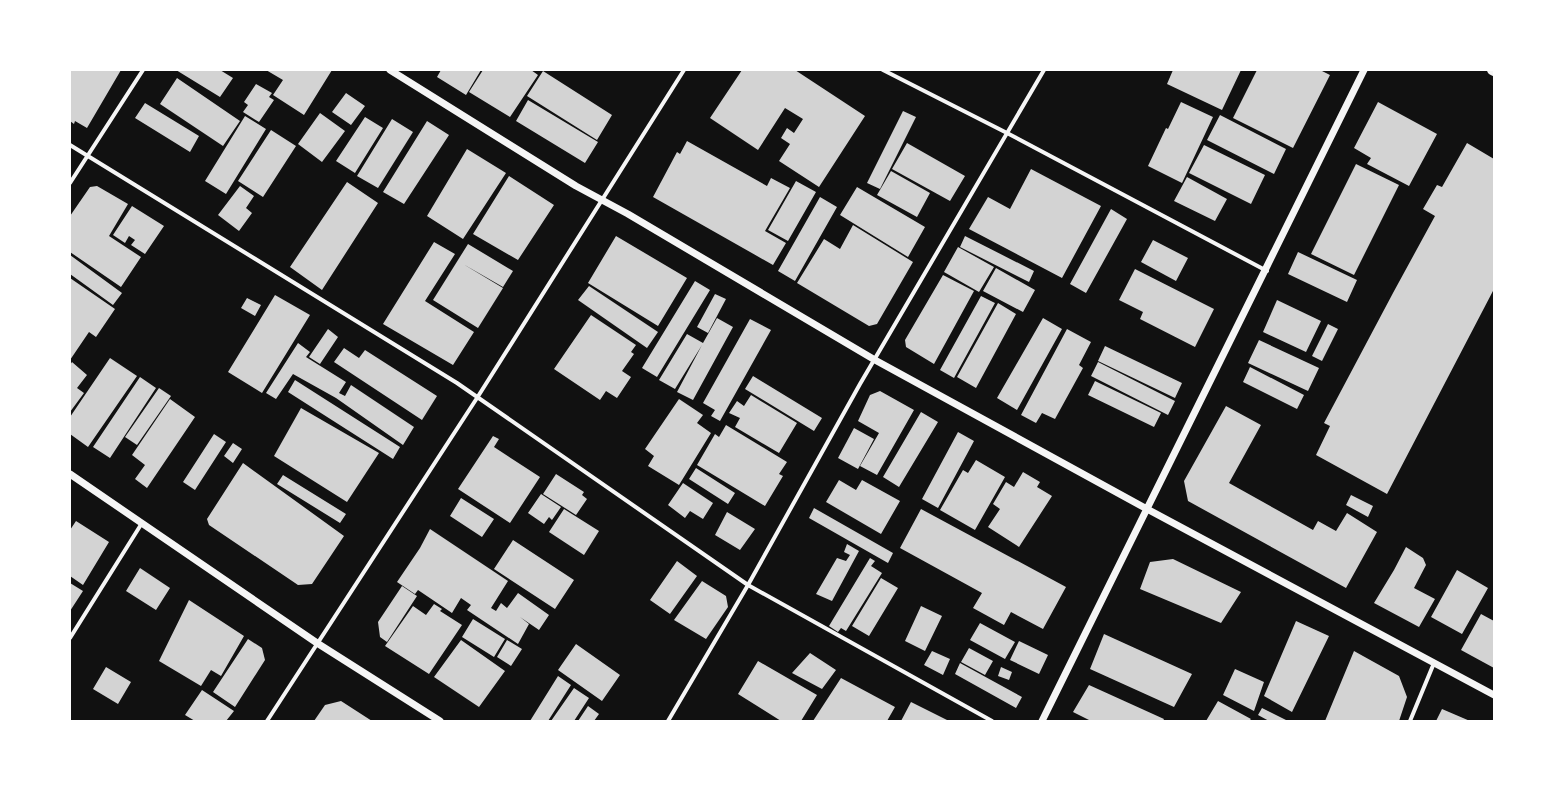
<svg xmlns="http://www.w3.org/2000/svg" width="1564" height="791" font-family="Figtree,sans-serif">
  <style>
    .building { fill: #d3d3d3 }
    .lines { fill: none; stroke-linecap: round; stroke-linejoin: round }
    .minor { stroke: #f5f5f5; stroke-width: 4 }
    .tertiary { stroke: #f5f5f5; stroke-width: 7 }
    .primary { stroke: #f5f5f5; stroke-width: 10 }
  </style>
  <rect width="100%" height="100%" fill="#111"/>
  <path class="building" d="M70 70H121L87 128 75 121 74 124 70 121Z
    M176 70H220L233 78 220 97Z
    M266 70H332L304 115 273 95 283 80Z
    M441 70H481L466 95 437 77Z
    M483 70H531L538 75 510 117 469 92Z
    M742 70H795L865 116 819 187 779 161 790 144 781 138 787 128 794 133 803 119 785 108 758 150 710 118Z
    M1173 70H1241L1222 110 1167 84Z
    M1257 70H1320L1330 75 1293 148 1233 118Z
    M543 71 612 115 597 140 527 96Z
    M177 78 240 121 223 146 160 104Z
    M256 84 272 93 269 97 274 100 259 122 243 112 248 105 244 102Z
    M346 93 365 106 351 125 332 112Z
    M528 100 598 142 585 163 516 121Z
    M1181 102 1213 117 1182 183 1148 166 1166 128 1168 129Z
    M1378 102 1437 134 1409 186 1367 164 1371 158 1354 148Z
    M145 103 199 136 190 152 135 118Z
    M903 111 916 117 880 189 867 183Z
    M320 113 345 131 322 162 298 144Z
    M1220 115 1286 149 1274 174 1207 140Z
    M245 116 266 129 226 194 205 181Z
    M365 117 383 128 355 173 336 161Z
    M392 119 413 132 378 188 357 176Z
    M427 121 449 135 404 204 383 192Z
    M271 130 296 146 263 197 238 181Z
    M687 141 767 186 771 178 790 188 765 231 786 243 773 265 653 197 677 152 680 154Z
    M907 143 965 176 950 201 892 169Z
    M1467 143 1494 159V289L1387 494 1316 455 1330 426 1324 423 1393 293 1435 216 1423 209 1437 185 1442 187Z
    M1204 145 1265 175 1251 204 1189 173Z
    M467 149 506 173 463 239 427 216Z
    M1356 164 1399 185 1354 275 1311 254Z
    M1031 169 1101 206 1062 278 969 229 988 197 1010 209Z
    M891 171 930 193 917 217 877 195Z
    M509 176 554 205 518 260 473 234Z
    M1187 177 1227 199 1215 221 1174 201Z
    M796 181 816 192 788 241 768 230Z
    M347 182 378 203 322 290 290 267Z
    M97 186 128 204 109 236 141 257 121 287 70 252V216L90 187Z
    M240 186 254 196 246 208 252 213 239 231 218 215Z
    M857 187 925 227 908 257 840 215Z
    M820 197 837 207 795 281 778 271Z
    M132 206 164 226 145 254 131 245 135 240 129 236 125 243 113 235Z
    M1111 209 1127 219 1086 293 1070 284Z
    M853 225 913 262 877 324 869 326 797 283 824 239 840 249Z
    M616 236 687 278 658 326 588 283Z
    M965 236 1034 271 1029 282 960 247Z
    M1153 240 1188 258 1176 281 1141 262Z
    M434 242 455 254 425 301 474 332 453 365 383 324Z
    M468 244 513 271 503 287 463 264 503 288 478 328 433 300Z
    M958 247 994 267 979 292 944 272Z
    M1298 252 1357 280 1347 302 1288 274Z
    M70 255 122 293 113 305 70 274Z
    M996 268 1035 290 1023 312 983 291Z
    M1135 269 1214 309 1195 347 1140 319 1143 312 1119 300Z
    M943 275 974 291 934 364 906 347 905 340Z
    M70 278 115 309 96 337 89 332 70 360Z
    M695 281 710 290 657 377 642 368Z
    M589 286 658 332 647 348 578 300Z
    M715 294 726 299 708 333 697 327Z
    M275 295 310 315 262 393 228 372Z
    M981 296 995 303 954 378 940 370Z
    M247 298 261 305 255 316 241 308Z
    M1277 300 1321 321 1306 352 1263 332Z
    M998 303 1016 314 976 388 957 377Z
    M591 315 636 345 631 352 634 354 622 371 631 377 617 398 606 391 600 400 554 369Z
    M717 318 733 327 693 400 677 392 702 345 675 389 659 380 687 334 703 343Z
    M1043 318 1062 329 1017 410 997 398Z
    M750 319 771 330 720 421 711 416 715 410 703 403Z
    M1328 324 1338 329 1322 361 1312 356Z
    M328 329 338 337 320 364 309 357Z
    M1067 329 1091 342 1079 365 1083 368 1055 419 1042 413 1036 423 1021 415Z
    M1259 340 1319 368 1308 391 1248 363Z
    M298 343 310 352 306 357 346 382 339 393 345 396 351 385 414 427 403 445 336 398 293 374 276 399 266 393Z
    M1105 346 1182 383 1175 398 1098 361Z
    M344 348 359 358 365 350 437 396 422 420 334 362Z
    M110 358 137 376 88 447 70 434V417Z
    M72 362 87 375 77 388 84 393 70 412V365Z
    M1098 362 1175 401 1168 415 1091 376Z
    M1250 367 1304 395 1297 409 1243 382Z
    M753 376 822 418 814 431 745 389Z
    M140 377 156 388 110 458 93 447Z
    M295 380 400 447 393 459 288 392Z
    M1095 381 1161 413 1154 427 1088 395Z
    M159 388 171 396 137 445 125 437Z
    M880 391 914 410 877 475 860 466 879 433 858 421 870 395Z
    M751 395 797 423 779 453 735 427 740 418 729 413 737 401 744 406Z
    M170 399 195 417 147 488 135 479 145 465 132 455Z
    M679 399 703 415 697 423 711 433 679 485 648 466 654 456 645 449Z
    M1226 406 1261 425 1229 483 1313 530 1318 521 1336 531 1347 513 1377 532 1346 588 1188 501 1184 481Z
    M301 408 379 453 347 502 274 456Z
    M921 412 938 422 899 487 883 477Z
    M726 425 787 462 779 474 783 476 765 506 697 465 715 434 719 437Z
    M854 428 874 439 858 469 838 458Z
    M958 432 974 441 938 508 922 499Z
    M214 434 226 442 195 490 183 482Z
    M493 436 499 439 494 447 540 477 510 523 458 489Z
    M233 443 242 449 233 463 224 456Z
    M976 460 1005 477 975 530 940 510 963 470 968 473Z
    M243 463 344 536 312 584 298 585 209 525 207 519Z
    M696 468 735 493 728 504 689 479Z
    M1023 472 1040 482 1037 487 1052 496 1019 547 988 527 1000 509 993 504 1006 482 1014 487Z
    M556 474 584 492 582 495 587 499 576 515 543 494Z
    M283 475 346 514 340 523 277 484Z
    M839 480 856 490 862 480 900 501 881 534 826 502Z
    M683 483 713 503 703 519 690 511 685 518 668 505Z
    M541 494 561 507 552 520 549 517 544 524 528 513Z
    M1351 495 1373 506 1368 517 1346 505Z
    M461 498 494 519 482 537 450 516Z
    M814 508 893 553 888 563 809 518Z
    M564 509 599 531 584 555 549 532Z
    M921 509 1066 587 1043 629 1011 612 1004 625 973 608 982 593 900 548Z
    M727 512 755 529 740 550 715 535Z
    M76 521 109 542 83 585 70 576V530Z
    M430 529 508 581 491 608 496 611 501 603 507 608 518 593 549 615 539 630 520 617 529 624 518 644 467 610 471 605 461 598 452 613 418 590 415 594 397 582 420 548Z
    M513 540 574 580 555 609 494 569Z
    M847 544 859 551 832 601 816 594 837 558 846 561 850 555 844 552Z
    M1406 547 1423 558 1426 565 1414 588 1435 599 1419 627 1374 603 1394 570Z
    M870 558 875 561 871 566 882 573 846 631 841 628 838 632 829 626Z
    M1173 559 1241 592 1221 623 1140 589 1150 562Z
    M677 561 697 576 670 614 650 600Z
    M140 568 170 588 156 610 126 591Z
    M1457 570 1488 588 1462 634 1431 617Z
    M881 578 898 588 869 636 852 626Z
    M702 581 726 596 728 607 706 639 674 620Z
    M70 583 83 591 70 611Z
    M402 586 417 596 387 642 380 637 378 622Z
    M189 600 244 636 221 676 211 670 201 686 159 661Z
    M434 604 442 609 440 611 462 625 429 674 385 646 413 606 426 615Z
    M921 606 942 616 925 651 905 641Z
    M1481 614 1494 621V668L1461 650Z
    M473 619 505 639 494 657 462 637Z
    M1296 621 1329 636 1292 712 1264 696Z
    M980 623 1015 642 1005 659 970 640Z
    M1104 634 1192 674 1174 707 1090 669Z
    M248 639 262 648 265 660 235 707 213 692Z
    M461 640 505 671 479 707 434 677Z
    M507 640 522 649 511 666 497 657Z
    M1019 641 1048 655 1039 674 1010 660Z
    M576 644 620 675 602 701 558 670Z
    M969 648 993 661 985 675 961 662Z
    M932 651 950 659 943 675 924 665Z
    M1354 651 1399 676 1407 697 1399 721H1325Z
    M810 653 836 670 822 689 792 673Z
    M758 661 817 695 801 721H781L738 694Z
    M960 663 1022 697 1016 708 955 674Z
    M106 667 131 682 118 704 93 689Z
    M1001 667 1012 672 1009 680 998 676Z
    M1235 669 1264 682 1254 711 1223 695Z
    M558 676 571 685 548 721H530Z
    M841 678 895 707 887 721H813Z
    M1089 685 1164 719 1163 721H1091L1073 712Z
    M574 688 589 698 574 721H551Z
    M202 690 234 711 226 721H195L185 715Z
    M341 701 372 721H314L325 705Z
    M1218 701 1251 719 1249 721H1206Z
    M911 702 949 721H901Z
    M588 706 599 714 594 721H578Z
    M1262 708 1288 721H1269L1258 715Z
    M1442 709 1470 721H1436Z"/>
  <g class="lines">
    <path class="minor" d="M883 70 1007 133 1267 271
      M70 145 457 383 748 585 992 721
      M70 183 143 70
      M70 638 142 523
      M267 721 477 398 684 70
      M668 721 748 585 860 384 1044 70
      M1410 721 1434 663"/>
    <path class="tertiary" d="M390 70 576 186 628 214 875 360 1147 509 1494 695
      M70 474 317 643 440 721
      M1042 721C1149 504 1258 288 1364 70"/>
    <path class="primary" d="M1492 70 1494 71"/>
  </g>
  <rect width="1564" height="791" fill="none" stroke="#ffffff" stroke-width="142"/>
</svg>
